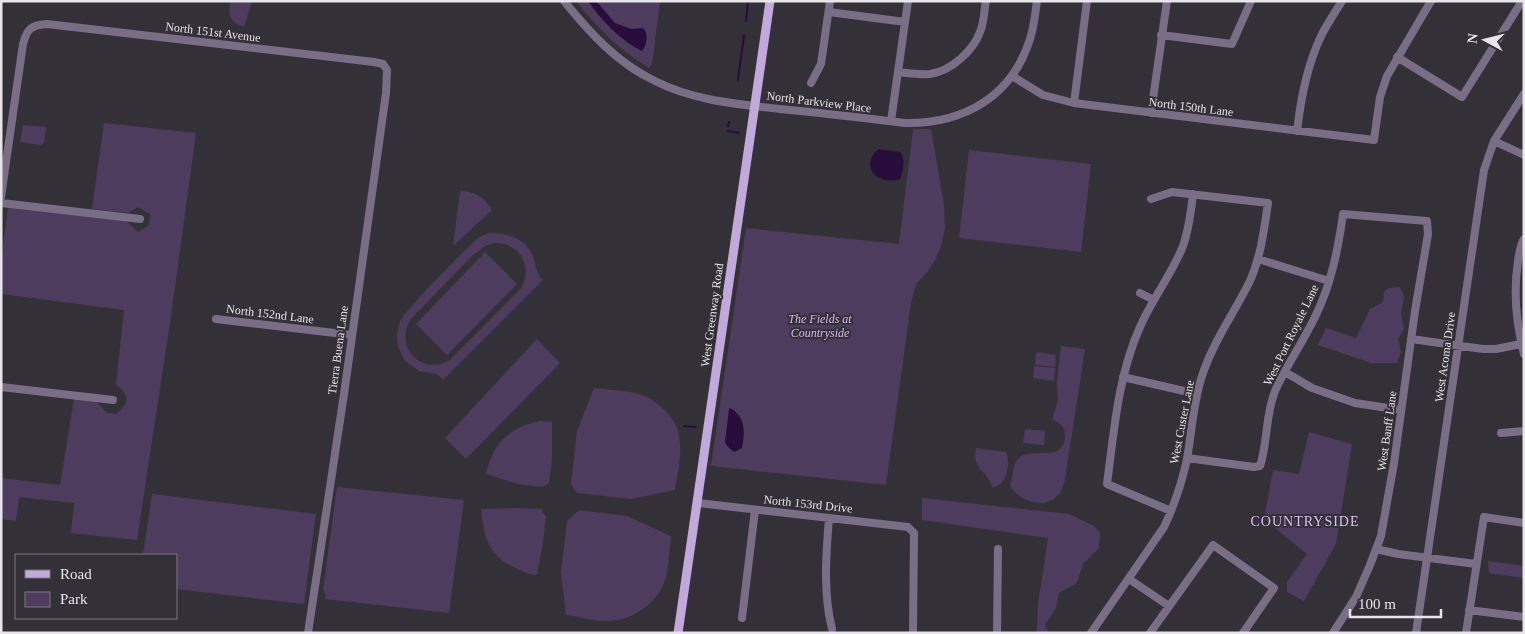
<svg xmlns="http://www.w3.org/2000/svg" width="1525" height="634" font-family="'Times New Roman',serif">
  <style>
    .green { fill: #4e3c5f; fill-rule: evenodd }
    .water { fill: #280d3c }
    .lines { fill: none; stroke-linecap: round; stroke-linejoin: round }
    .stream { stroke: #280d3c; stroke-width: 2 }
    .minor { stroke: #7a6e86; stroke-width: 8 }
    .major { stroke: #c2a9db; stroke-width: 9 }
    .labels { text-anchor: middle; stroke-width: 4; stroke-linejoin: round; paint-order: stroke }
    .street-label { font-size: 12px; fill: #e7e5e9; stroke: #343037 }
    .park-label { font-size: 12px; font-style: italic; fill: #d6b6f6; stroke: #343037 }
    .neighbourhood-label { font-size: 14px; letter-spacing: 1px; fill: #dabff6; stroke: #343037 }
  </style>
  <rect width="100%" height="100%" fill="#343037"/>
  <path class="green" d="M230 1H252L244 27C230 22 228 16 230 1Z
    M576 1H667L660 2 652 64 649 68C620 50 597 28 576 1Z
    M104 123 196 133 171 316 137 540 71 533 74 503 19 497 16 521 1 519V478L60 485 74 399 96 401 107 413 116 414C129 403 131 395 116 385L124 310 1 294V262L8 208 126 221 138 232 149 225 150 214 138 207 128 213 92 209Z
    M23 125 45 127 46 128 44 143 40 145 20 142Z
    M913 129H931L944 204 945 229 941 246 936 258 928 271 916 284 911 303 886 485 711 466 746 228 899 244Z
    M969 150 1091 164 1081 252 959 238Z
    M460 191C475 191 484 197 492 210L453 246Z
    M489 233C508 233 528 238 534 259 537 269 535 271 543 280L443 380 437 374 419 371 405 361 399 349 397 341V333L400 321 405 314 426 290 463 252 479 237ZM494 243C519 242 533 265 522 287L450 360C422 376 394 348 410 320L473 255 485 246Z
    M485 252 517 284 447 355 416 324Z
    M1400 287 1404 297 1401 314 1404 328 1398 339 1401 352 1397 363H1371L1318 345 1326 328 1356 338 1370 309 1383 302 1384 292 1389 288Z
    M537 339 560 363 466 459 445 438Z
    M1061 346 1085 349 1065 479C1063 487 1062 492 1056 497 1043 510 1018 500 1010 486 1013 477 1012 463 1020 457 1034 447 1063 463 1065 437 1066 427 1059 423 1052 419L1058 400 1057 382Z
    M1036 352 1056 355 1055 367 1035 365Z
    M1034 366 1055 368 1054 381 1033 378Z
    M594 388C608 390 625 390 639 394 647 396 653 400 659 405 689 428 680 458 675 490L631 499 577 493 571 484 577 431Z
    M540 421 552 422V459L549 483 543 487 518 484 486 474C492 444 510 427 540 421Z
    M1025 429 1045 431 1044 445 1023 443Z
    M1309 432 1352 444 1336 544 1304 601 1287 592V582L1307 554 1264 519 1273 470 1299 474Z
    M976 448 1006 452C1011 461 1007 488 992 487 987 469 972 471 976 448Z
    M337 487 464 500 449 613 325 599 326 595 323 590Z
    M152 494 316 514 304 604 176 589V555H143Z
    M922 498 1069 514 1094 526 1100 533 1099 548 1083 564 1077 583 1059 593 1056 608 1045 625 1048 631 1052 633H1037V630L1038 604 1048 538 922 520Z
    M515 508 541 509 546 517 543 542 537 575C530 575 524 572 518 569 490 558 483 537 481 509Z
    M579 510 627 516 671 536C668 564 670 587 647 606 638 613 627 619 616 620 600 623 582 617 566 615L561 573 567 521Z
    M1488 561 1524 566V578L1489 573Z"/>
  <path class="water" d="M588 1H596L615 23 631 29 643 28C649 33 647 45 642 51 621 41 601 20 588 1Z
    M878 149 900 152C906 159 903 171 900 179 878 186 859 168 878 149Z
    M730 408C746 417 745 432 742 448L734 452 727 446 725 442 729 409Z"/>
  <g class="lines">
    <path class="stream" d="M746 21 748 1
      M738 80 744 35
      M728 126 729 122
      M728 131 739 133
      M684 426 696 427"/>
    <path class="minor" d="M564 1C590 33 617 63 655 81 694 101 738 104 780 109 822 113 864 118 905 123 963 124 1012 97 1030 39 1034 27 1035 14 1037 1
      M829 12 905 22
      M1161 35 1232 44 1251 1
      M1397 57 1462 97 1522 1
      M898 72C908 73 920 75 930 74 951 71 973 51 980 32 984 23 984 11 986 1
      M1012 76 1043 95 1074 103 1374 140 1380 97 1387 76 1431 1
      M811 83 821 64 830 1
      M1074 103 1087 1
      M1151 113 1167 1
      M891 121 908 1
      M1297 131C1301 98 1307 65 1322 34 1328 23 1335 12 1342 1
      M1494 141 1524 155
      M1 197 23 44C27 29 31 25 47 24L374 62 383 64 387 70 386 93 344 394 308 633
      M1 203 140 219
      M1524 239C1520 245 1519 254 1518 261 1513 293 1516 323 1524 354
      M1258 259 1329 281
      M1140 293 1154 300
      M216 319 352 335
      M1411 339 1483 349H1496L1521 344
      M1285 372 1312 388 1355 403 1401 410
      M1123 377 1197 394
      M1 387 113 400
      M1501 433 1524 431
      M1187 458 1254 467 1260 466C1268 442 1265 416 1275 391 1286 366 1303 342 1315 317 1331 285 1338 250 1343 214L1427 221 1428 234 1415 311 1394 463 1381 536 1370 565 1356 597 1333 633
      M698 503 908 527 914 533 913 633
      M1171 511 1107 484C1114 431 1118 376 1140 327 1152 299 1172 274 1183 246 1189 229 1191 212 1193 194
      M829 518C826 555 823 593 832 629
      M1376 549 1398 554 1476 564
      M1129 579 1169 606
      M1469 610 1524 617
      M742 618 755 510
      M997 633 998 549
      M1091 633 1164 527C1174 506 1182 482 1187 459 1192 431 1193 403 1202 376 1213 342 1234 313 1250 281 1261 256 1264 230 1268 203L1172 192 1151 199
      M1150 633 1213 545 1274 588 1243 633
      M1416 633 1484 170 1494 141 1524 94
      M1466 633 1484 517 1524 523"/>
    <path class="major" d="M678 633 770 1"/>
  </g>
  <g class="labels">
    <g class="street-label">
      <text transform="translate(213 32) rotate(7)" y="4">North 151st Avenue</text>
      <text transform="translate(819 102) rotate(7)" y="4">North Parkview Place</text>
      <text transform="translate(1191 107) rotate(7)" y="4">North 150th Lane</text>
      <text transform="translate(270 314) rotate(7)" y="4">North 152nd Lane</text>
      <text transform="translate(712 315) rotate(-82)" y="4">West Greenway Road</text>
      <text transform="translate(1291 335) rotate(-64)" y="4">West Port Royale Lane</text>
      <text transform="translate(338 350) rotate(-82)" y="4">Tierra Buena Lane</text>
      <text transform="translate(1445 357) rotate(-82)" y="4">West Acoma Drive</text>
      <text transform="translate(1182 422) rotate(-79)" y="4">West Custer Lane</text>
      <text transform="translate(1387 431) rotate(-82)" y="4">West Banff Lane</text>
      <text transform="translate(808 504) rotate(6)" y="4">North 153rd Drive</text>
    </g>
    <g class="park-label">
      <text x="820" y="323">The Fields at<tspan x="820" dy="14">Countryside</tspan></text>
    </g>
    <g class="neighbourhood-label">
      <text x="1305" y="526">COUNTRYSIDE</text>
    </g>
  </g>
  <rect width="1525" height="634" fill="none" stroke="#e7e5e9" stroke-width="5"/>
  <rect x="15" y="554" width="162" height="65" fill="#343037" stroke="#7c787e"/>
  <rect x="25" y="570" width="25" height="8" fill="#c2a9db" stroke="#7c787e"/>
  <text x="60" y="579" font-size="15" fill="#e7e5e9">Road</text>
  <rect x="25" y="592" width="25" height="15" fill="#4e3c5f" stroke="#7c787e"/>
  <text x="60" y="604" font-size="15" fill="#e7e5e9">Park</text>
  <g transform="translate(1485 40) rotate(277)" stroke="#343037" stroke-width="4" paint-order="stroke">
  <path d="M0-4L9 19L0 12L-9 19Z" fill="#e7e5e9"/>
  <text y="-8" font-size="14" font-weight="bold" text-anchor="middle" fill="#e7e5e9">N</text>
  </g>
  <path d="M1350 609v8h91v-8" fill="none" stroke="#e7e5e9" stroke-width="2.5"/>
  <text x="1358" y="609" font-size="15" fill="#e7e5e9" stroke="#343037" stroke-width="4" paint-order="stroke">100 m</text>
</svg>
